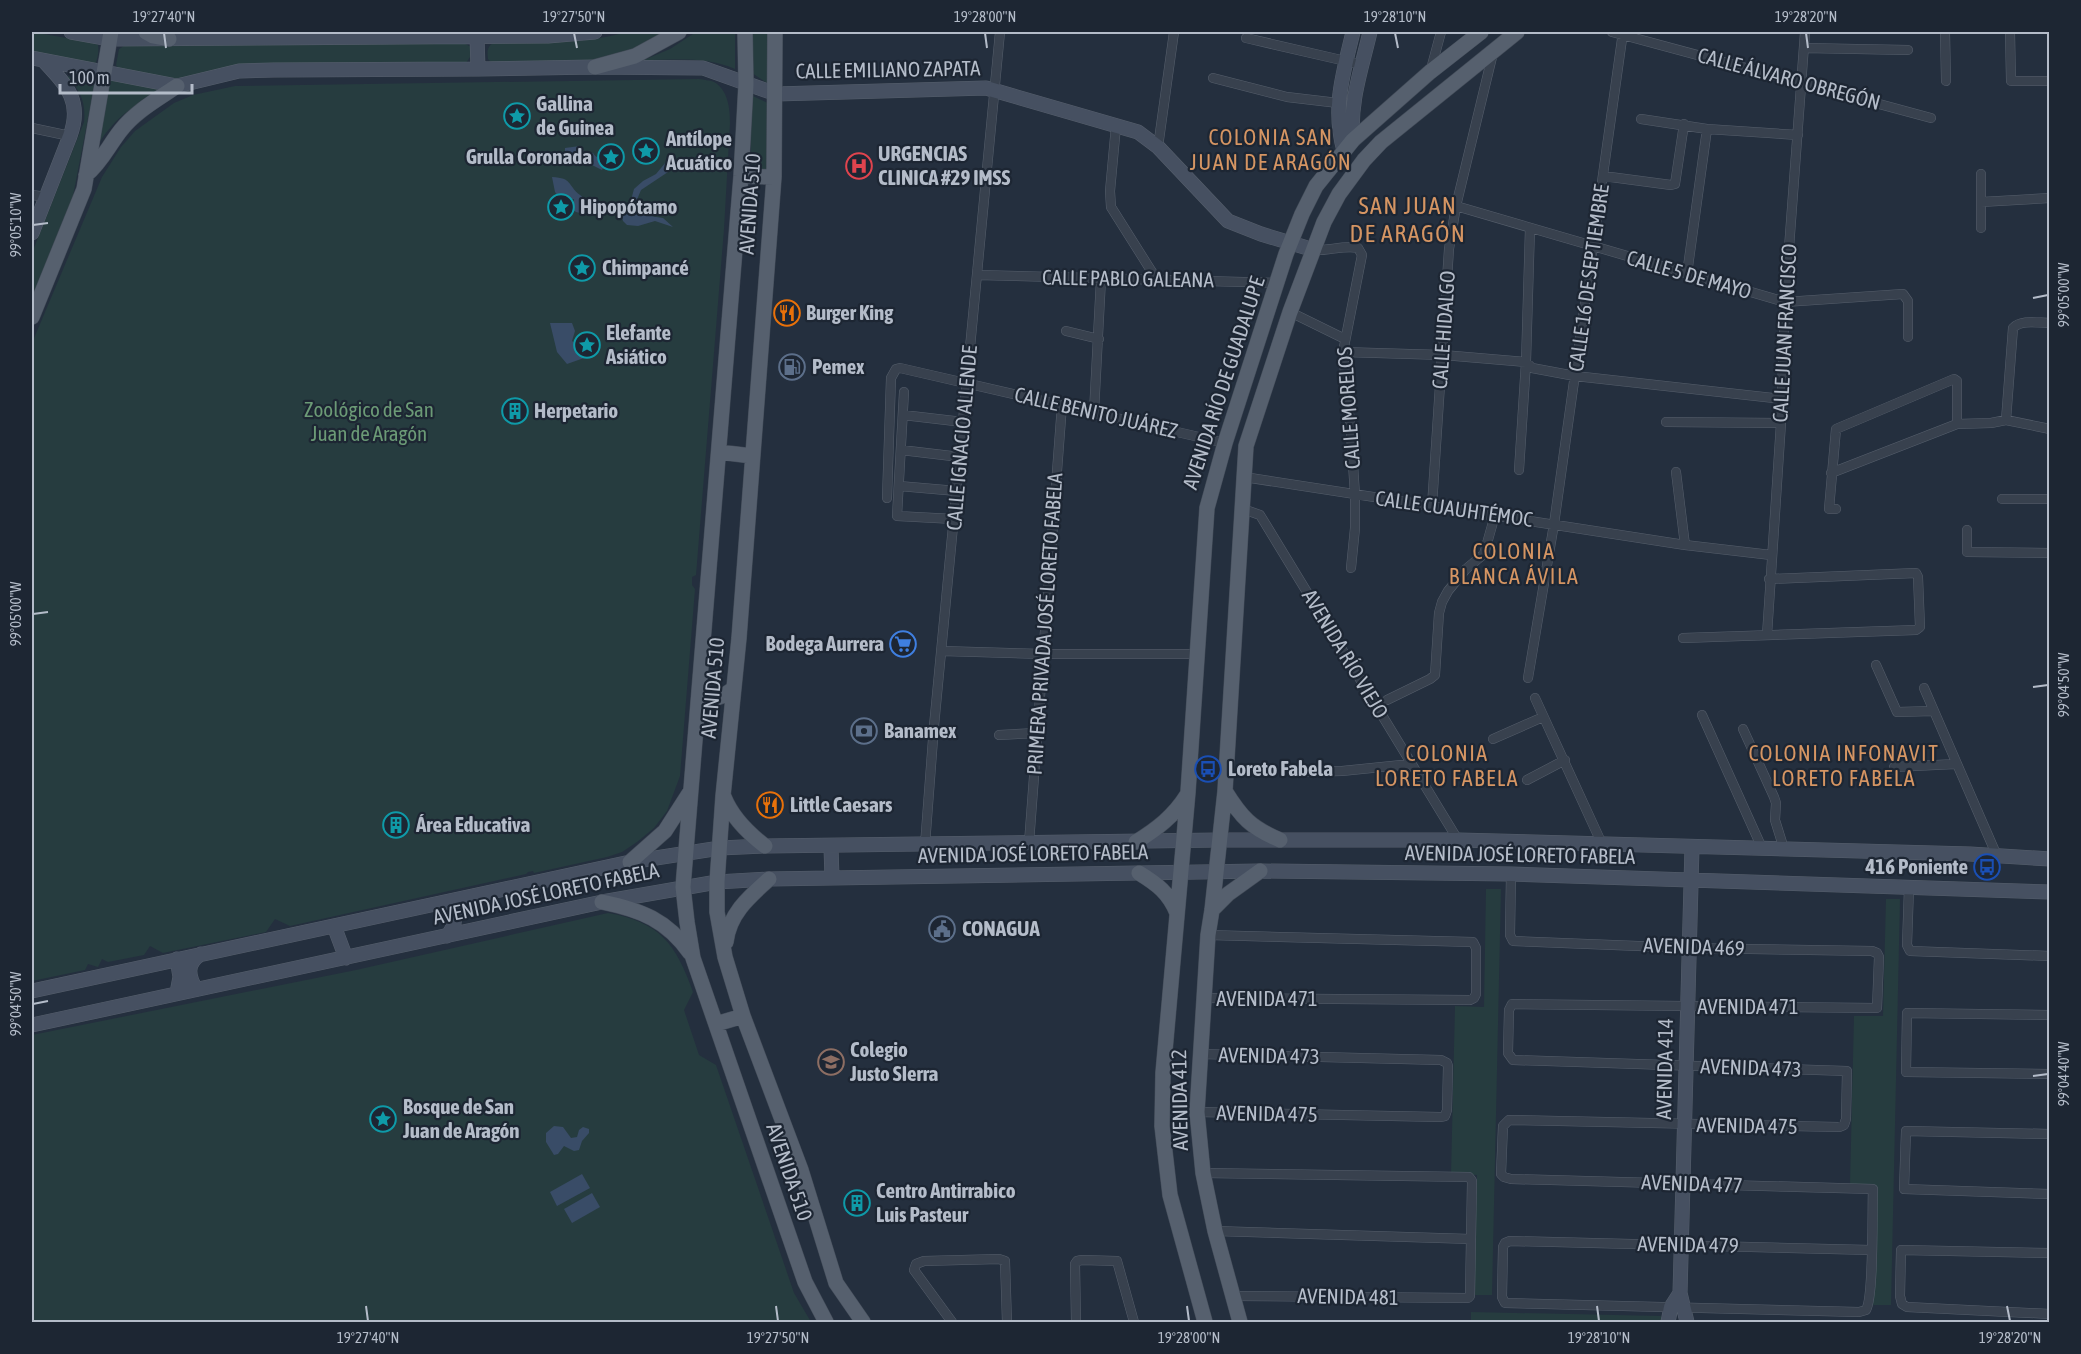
<svg xmlns="http://www.w3.org/2000/svg" width="2081" height="1354" font-family="'Asap Condensed',sans-serif">
  <style>
    .green { fill: #263c3f }
    .water { fill: #394c67 }
    .lines { fill: none; stroke-linecap: round; stroke-linejoin: round }
    .street-casing { stroke: #565f6c; stroke-width: 10 }
    .secondary-casing { stroke: #565f6c; stroke-width: 15 }
    .primary-casing { stroke: #414a57; stroke-width: 16 }
    .street { stroke: #38414e; stroke-width: 9 }
    .secondary { stroke: #465061; stroke-width: 14 }
    .primary { stroke: #56606e; stroke-width: 15 }
    .ticks { fill: none; stroke: #b4bcc9; stroke-width: 2 }
    .labels { text-anchor: middle; stroke-width: 4.5; stroke-linejoin: round; paint-order: stroke }
    .street-label { font-size: 21px; fill: #b4bcc9; stroke: #1d2633 }
    .poi-label { font-size: 21px; font-weight: bold; fill: #b4bcc9; stroke: #1d2633; text-anchor: start }
    .park-label { font-size: 21px; fill: #6b9a76; stroke: #1d2633 }
    .neighbourhood-label { font-size: 22px; letter-spacing: 1.5px; fill: #d59563; stroke: #1d2633 }
    .quarter-label { font-size: 24px; letter-spacing: 1.5px; fill: #d59563; stroke: #1d2633 }
    .neatline { fill: none; stroke: #b4bcc9; stroke-width: 2 }
    .ticks-label { font-size: 15px; text-anchor: middle; fill: #b4bcc9 }
  </style>
  <rect width="100%" height="100%" fill="#242f3e"/>
  <path class="green" d="M32 32 90 42 98 45C99 51 98 58 95 64L32 53Z
    M626 32H670C650 43 628 54 605 58 571 65 527 62 492 63L488 59C487 51 487 46 495 42 539 42 584 45 626 32Z
    M696 32H735V69C706 56 676 60 644 60L670 49Z
    M751 32H768L770 85 752 73Z
    M460 41 471 47 472 54 466 63 253 67 178 82 118 68 116 65 119 49 124 46Z
    M66 76 95 82 72 201 32 302V253L84 122C86 102 80 89 66 76Z
    M699 79C703 80 710 80 714 82 728 90 730 108 730 123L724 229 696 575 692 577V585L695 589 680 776 667 811 654 828 637 842 622 852 607 857 534 873 533 871 528 872 526 874 290 926 275 919 266 932 163 953 150 946 144 955 108 962 102 959 98 967 88 964 85 970 32 981V343L102 177 121 147 135 131 174 103 193 95 235 86Z
    M110 80 165 90C136 104 117 115 99 143Z
    M753 96 772 105V166L766 172 752 173 751 166 750 98Z
    M1486 889H1501L1492 1295H1474L1477 1175 1451 1174 1455 1006 1484 1007Z
    M1886 899H1900L1891 1305H1873L1876 1185 1850 1184 1854 1016H1883Z
    M608 913C660 922 676 944 693 992L684 1010 699 1055 716 1065 794 1293 811 1322H32V1035L356 970Z
    M1471 1312 1661 1316V1322H1471Z"/>
  <path class="water" d="M580 146 584 151 593 153C596 158 602 159 605 164L602 170 580 159 572 158 565 153V148Z
    M666 162 668 165V172L641 190 636 202 635 211 637 214 663 218 673 227 655 221 638 226 627 225 623 221 621 213 631 200 634 189 643 181 656 174Z
    M552 177C573 178 567 185 580 195 587 202 596 199 606 209 593 216 579 216 567 207L574 205V199H569L565 206 555 192Z
    M550 323H572L575 331 572 341 584 351V358L567 364 557 352Z
    M554 1126 563 1127 571 1138 577 1137 579 1130 583 1127 589 1129V1133L582 1141 579 1150 574 1151 564 1146 558 1154 554 1155 546 1142V1133Z
    M582 1174 590 1188 557 1206 550 1192Z
    M592 1193 600 1207 572 1223 564 1209Z"/>
  <g class="lines">
    <g class="street-casing">
      <path id="street" d="M1612 32 1931 118
        M1945 32 1946 81
        M2010 32 2011 81H2050
        M1246 38 1363 65
        M1804 48 1908 50
        M1431 69 1441 32
        M1213 78 1287 97 1338 103
        M1641 119 1707 129 1798 135
        M1116 126 1110 191 1111 207 1157 280
        M32 128 70 136
        M1158 147 1174 32
        M1603 176 1671 185 1675 184 1684 124
        M32 195 47 197
        M1981 202 2050 198
        M1456 206 1785 302 1903 294 1908 301V337
        M1981 228V174
        M1314 250C1328 251 1345 245 1358 248L1362 255 1343 352 1351 433 1355 495V528L1351 568
        M1687 274 1707 129
        M977 275 1278 283
        M1290 312 1345 339
        M1066 331 1099 339
        M1343 352 1443 355 1526 362 1532 368 1575 376 1782 399
        M904 392 897 516 954 519
        M1094 412 1101 279
        M903 415 963 422
        M2006 420 2013 328C2021 319 2038 323 2050 323
        M1666 422 1781 423
        M901 450 960 457
        M1519 470 1526 362 1530 228
        M1676 472 1685 545
        M1831 473 1957 424 1991 423 2006 420 2050 429
        M1244 477 1685 545 1771 555
        M899 486 957 491
        M887 498 891 378 896 369 900 368 1225 443
        M2002 499H2050
        M1432 506 1449 249 1456 206 1493 53
        M1243 509 1260 515 1458 840
        M1836 509H1829L1836 429 1954 379 1957 381V424
        M1967 530V552L2050 553
        M1767 635 1781 423 1785 302 1805 32
        M1683 638 1916 630 1920 627 1918 577 1916 573 1769 579
        M942 651 1044 654H1198
        M1876 665 1897 712 1933 711
        M1528 678 1554 524 1623 32
        M1924 688 1997 856
        M1535 698 1602 844
        M1387 700 1430 679 1435 675 1439 613 1442 602 1448 591 1466 569 1484 554 1495 515
        M1702 715 1762 848
        M1743 729 1774 797 1776 803 1775 820 1784 849
        M999 735 1037 733
        M1493 739 1543 717
        M1894 767 1956 764
        M1301 772 1342 771 1411 764
        M1527 780 1565 760
        M1029 843 1062 405
        M925 845 934 726 1000 32
        M1511 874 1510 935 1513 941 1689 948 1872 951 1877 953 1879 957 1877 1008 1512 1004 1509 1010 1508 1053 1513 1060 1847 1071 1846 1119 1844 1125 1839 1127 1509 1120 1503 1126 1501 1174 1504 1177 1511 1179 1873 1189C1872 1210 1874 1297 1866 1310L1859 1312 1505 1303 1502 1297 1503 1247 1505 1243 1510 1241 1871 1250
        M1909 888 1907 945 1910 951 2050 956
        M1203 998 1470 1000 1474 998 1476 994V948L1473 942 1208 935
        M2050 1015 1907 1013 1906 1072 2050 1074
        M1197 1112 1440 1117 1445 1116 1447 1110 1448 1066 1447 1063 1441 1060 1199 1054
        M2050 1134 1906 1131 1904 1189 2050 1194
        M1203 1173 1469 1177 1472 1181 1470 1296 1468 1298 1231 1296
        M1215 1231 1471 1239
        M2050 1253 1901 1250 1900 1296 1902 1304 1907 1307 2050 1314
        M952 1322 914 1270 916 1264 924 1261 999 1259 1005 1261 1007 1322
        M1076 1322 1075 1264 1077 1261 1082 1260 1117 1261 1134 1322"/>
    </g>
    <g class="secondary-casing">
      <path id="secondary" d="M71 32 110 39 548 36 595 32
        M477 36 478 69
        M32 58 177 86 239 71 274 70 478 69 595 67 703 68 776 94 986 88 1138 132 1158 147 1228 221 1261 234 1314 250
        M1353 140C1349 103 1362 67 1370 32
        M1344 151C1332 108 1343 74 1353 32
        M32 233 70 136C83 101 66 85 44 61
        M831 847 832 878
        M334 926 346 958
        M447 936C457 925 456 914 451 901
        M177 959 180 977 177 993
        M196 989C188 976 186 963 201 954
        M32 991 630 862 720 848 765 846 1219 840H1458L1970 854 2050 859
        M32 1025 602 902 717 882 769 879 1260 871 1511 874 2050 892
        M1668 1322 1671 1307 1680 1293
        M1687 1322 1680 1293 1692 847"/>
    </g>
    <g class="primary-casing">
      <path id="primary" d="M146 32 153 36 169 39
        M745 32 746 84 741 176 683 887 687 922 693 958 805 1282 826 1322
        M775 32 774 177 739 638 723 796 717 882V912L725 957 743 1016 801 1170 836 1283 863 1322
        M595 67 635 56 679 32
        M86 175C101 163 109 145 121 130 136 111 158 99 177 86
        M741 176 774 177
        M32 317 84 189 111 32
        M719 452 752 456
        M701 684C709 704 718 700 733 689
        M1225 791C1241 817 1251 828 1280 840
        M724 797C732 817 748 833 765 846
        M1136 842C1157 829 1174 816 1187 795
        M630 862 665 831 690 792
        M1139 873C1157 884 1169 893 1177 913
        M602 902C641 910 667 920 690 953
        M1212 910 1228 894 1260 871
        M726 942C729 914 749 897 769 879
        M716 1024 743 1016
        M1205 1322 1170 1195 1162 1126 1163 1073 1188 792 1207 508 1225 443 1286 254 1302 214 1316 186 1353 140 1430 72 1481 32
        M1240 1322 1215 1231 1203 1173 1197 1112 1208 935 1212 910 1225 791 1246 446 1290 312 1324 222 1339 194 1364 160 1381 142 1517 32"/>
    </g>
    <use href="#street" class="street"/>
    <use href="#secondary" class="secondary"/>
    <use href="#primary" class="primary"/>
  </g>
  <path class="ticks" d="M164 33 166 48M574 33 577 48M985 33 987 48M1395 33 1398 48M1806 33 1808 48M33 225 48 223M2033 298 2048 295M33 614 48 612M2033 687 2048 685M33 1004 48 1001M2033 1076 2048 1074M366 1306 368 1321M776 1306 778 1321M1187 1306 1189 1321M1597 1306 1599 1321M2007 1306 2010 1321"/>
  <defs>
    <g id="sight-ring" transform="scale(1.35)"><circle r="9.5" fill="#1d2633" stroke="#0f9aa8" stroke-width="1.5"/><path d="M0-6L1.8-2.2L6-1.7L2.9 1.2L3.7 5.4L0 3.3L-3.7 5.4L-2.9 1.2L-6-1.7L-1.8-2.2Z" fill="#0f9aa8"/></g>
    <g id="hospital-ring" transform="scale(1.35)"><circle r="9.5" fill="#1d2633" stroke="#e0444e" stroke-width="1.5"/><path d="M-5-5h3v3.5h4V-5h3V5h-3V1.5h-4V5h-3Z" fill="#e0444e"/></g>
    <g id="restaurant-ring" transform="scale(1.35)"><circle r="9.5" fill="#1d2633" stroke="#e8710a" stroke-width="1.5"/><path d="M-5-6h1v4h1v-4h1v4h1v-4h1v5L-1.5 .5V6h-2V.5L-5-1ZM5-6V6H3V1.5H1.5Q1.5-4 5-6Z" fill="#e8710a"/></g>
    <g id="fuel-ring" transform="scale(1.35)"><circle r="9.5" fill="#1d2633" stroke="#5c6f8a" stroke-width="1.5"/><path d="M-5.5-6h7V0h2V4h1.3V-2.5L3-4.5l.8-.8L6-3V5H2.5V1h-1V6h-7ZM-4.2-4.7v3.2H.2V-4.7Z" fill="#5c6f8a"/></g>
    <g id="building-ring" transform="scale(1.35)"><circle r="9.5" fill="#1d2633" stroke="#0f9aa8" stroke-width="1.5"/><path d="M-4-6H4V6H1V3H-1V6H-4ZM-2.5-4.3h1.7v1.8h-1.7ZM.8-4.3h1.7v1.8H.8ZM-2.5-1h1.7V.8h-1.7ZM.8-1h1.7V.8H.8Z" fill="#0f9aa8"/></g>
    <g id="supermarket-ring" transform="scale(1.35)"><circle r="9.5" fill="#1d2633" stroke="#3f7fe0" stroke-width="1.5"/><path d="M-6-5.5h2.5l.6 2H6L4.5 2H-2.5L-4.4-4H-6ZM-1.5 3.2a1.3 1.3 0 1 0 .1 0ZM3 3.2a1.3 1.3 0 1 0 .1 0Z" fill="#3f7fe0"/></g>
    <g id="bank-ring" transform="scale(1.35)"><circle r="9.5" fill="#1d2633" stroke="#5c6f8a" stroke-width="1.5"/><path d="M-6-4H6V4H-6ZM0-2.3a2.3 2.3 0 1 0 0 4.6a2.3 2.3 0 1 0 0-4.6Z" fill="#5c6f8a"/></g>
    <g id="bus-ring" transform="scale(1.35)"><circle r="9.5" fill="#1d2633" stroke="#1a4fb4" stroke-width="1.5"/><path d="M-5-6H5V4H4V6H2V4H-2V6H-4V4H-5ZM-3.5-4V0h7V-4ZM-3.5 1.2v1.5H-2V1.2ZM2 1.2v1.5H3.5V1.2Z" fill="#1a4fb4"/></g>
    <g id="civic-ring" transform="scale(1.35)"><circle r="9.5" fill="#1d2633" stroke="#5c6f8a" stroke-width="1.5"/><path d="M-.6-6.5H3V-4.5H.6V-3L4-1V1h2V6H-6V1h2V-1L-.6-3ZM-1.2 2.5V6h2.4V2.5Z" fill="#5c6f8a"/></g>
    <g id="school-ring" transform="scale(1.35)"><circle r="9.5" fill="#1d2633" stroke="#8d6e63" stroke-width="1.5"/><path d="M0-5L7-2L0 1L-7-2ZM-4 1L0 2.5L4 1V4Q0 6-4 4Z" fill="#8d6e63"/></g>
  </defs>
  <g fill-rule="evenodd">
    <use href="#sight-ring" x="517" y="116"/>
    <use href="#sight-ring" x="646" y="151"/>
    <use href="#sight-ring" x="611" y="157"/>
    <use href="#hospital-ring" x="859" y="166"/>
    <use href="#sight-ring" x="561" y="207"/>
    <use href="#sight-ring" x="582" y="268"/>
    <use href="#restaurant-ring" x="787" y="313"/>
    <use href="#sight-ring" x="587" y="345"/>
    <use href="#fuel-ring" x="792" y="367"/>
    <use href="#building-ring" x="515" y="411"/>
    <use href="#supermarket-ring" x="903" y="644"/>
    <use href="#bank-ring" x="864" y="731"/>
    <use href="#bus-ring" x="1208" y="769"/>
    <use href="#restaurant-ring" x="770" y="805"/>
    <use href="#building-ring" x="396" y="825"/>
    <use href="#bus-ring" x="1987" y="867"/>
    <use href="#civic-ring" x="942" y="929"/>
    <use href="#school-ring" x="831" y="1062"/>
    <use href="#sight-ring" x="383" y="1119"/>
    <use href="#building-ring" x="857" y="1203"/>
  </g>
  <g class="labels">
    <g class="street-label">
      <text transform="translate(888 70) rotate(-1)" y="7">CALLE EMILIANO ZAPATA</text>
      <text transform="translate(1789 79) rotate(15)" y="7">CALLE ÁLVARO OBREGÓN</text>
      <text transform="translate(750 204) rotate(-86)" y="7">AVENIDA 510</text>
      <text transform="translate(1689 275) rotate(16)" y="7">CALLE 5 DE MAYO</text>
      <text transform="translate(1589 278) rotate(-82)" y="7">CALLE 16 DE SEPTIEMBRE</text>
      <text transform="translate(1128 279) rotate(1)" y="7">CALLE PABLO GALEANA</text>
      <text transform="translate(1444 330) rotate(-86)" y="7">CALLE HIDALGO</text>
      <text transform="translate(1785 333) rotate(-87)" y="7">CALLE JUAN FRANCISCO</text>
      <text transform="translate(1224 383) rotate(-72)" y="7">AVENIDA RÍO DE GUADALUPE</text>
      <text transform="translate(1349 408) rotate(-94)" y="7">CALLE MORELOS</text>
      <text transform="translate(1096 413) rotate(13)" y="7">CALLE BENITO JUÁREZ</text>
      <text transform="translate(962 438) rotate(-85)" y="7">CALLE IGNACIO ALLENDE</text>
      <text transform="translate(1454 509) rotate(8)" y="7">CALLE CUAUHTÉMOC</text>
      <text transform="translate(1045 624) rotate(-86)" y="7">PRIMERA PRIVADA JOSÉ LORETO FABELA</text>
      <text transform="translate(1345 654) rotate(59)" y="7">AVENIDA RÍO VIEJO</text>
      <text transform="translate(713 688) rotate(-85)" y="7">AVENIDA 510</text>
      <text transform="translate(1033 854) rotate(-1)" y="7">AVENIDA JOSÉ LORETO FABELA</text>
      <text transform="translate(1520 855) rotate(1)" y="7">AVENIDA JOSÉ LORETO FABELA</text>
      <text transform="translate(546 894) rotate(-12)" y="7">AVENIDA JOSÉ LORETO FABELA</text>
      <text transform="translate(1694 947) rotate(2)" y="7">AVENIDA 469</text>
      <text x="1267" y="1006">AVENIDA 471</text>
      <text x="1748" y="1014">AVENIDA 471</text>
      <text transform="translate(1269 1056) rotate(1)" y="7">AVENIDA 473</text>
      <text transform="translate(1751 1068) rotate(2)" y="7">AVENIDA 473</text>
      <text transform="translate(1665 1069) rotate(-89)" y="7">AVENIDA 414</text>
      <text transform="translate(1180 1100) rotate(-91)" y="7">AVENIDA 412</text>
      <text transform="translate(1267 1114) rotate(1)" y="7">AVENIDA 475</text>
      <text transform="translate(1747 1126) rotate(1)" y="7">AVENIDA 475</text>
      <text transform="translate(789 1172) rotate(71)" y="7">AVENIDA 510</text>
      <text transform="translate(1692 1184) rotate(2)" y="7">AVENIDA 477</text>
      <text transform="translate(1688 1245) rotate(1)" y="7">AVENIDA 479</text>
      <text transform="translate(1348 1297) rotate(1)" y="7">AVENIDA 481</text>
    </g>
    <g class="poi-label">
      <text x="536" y="111">Gallina<tspan x="536" dy="24">de Guinea</tspan></text>
      <text x="666" y="146">Antílope<tspan x="666" dy="24">Acuático</tspan></text>
      <text x="878" y="161">URGENCIAS<tspan x="878" dy="24">CLINICA #29 IMSS</tspan></text>
      <text x="592" y="164" text-anchor="end">Grulla Coronada</text>
      <text x="580" y="214">Hipopótamo</text>
      <text x="602" y="275">Chimpancé</text>
      <text x="806" y="320">Burger King</text>
      <text x="606" y="340">Elefante<tspan x="606" dy="24">Asiático</tspan></text>
      <text x="812" y="374">Pemex</text>
      <text x="534" y="418">Herpetario</text>
      <text x="884" y="651" text-anchor="end">Bodega Aurrera</text>
      <text x="884" y="738">Banamex</text>
      <text x="1228" y="776">Loreto Fabela</text>
      <text x="790" y="812">Little Caesars</text>
      <text x="416" y="832">Área Educativa</text>
      <text x="1968" y="874" text-anchor="end">416 Poniente</text>
      <text x="962" y="936">CONAGUA</text>
      <text x="850" y="1057">Colegio<tspan x="850" dy="24">Justo SIerra</tspan></text>
      <text x="403" y="1114">Bosque de San<tspan x="403" dy="24">Juan de Aragón</tspan></text>
      <text x="876" y="1198">Centro Antirrabico<tspan x="876" dy="24">Luis Pasteur</tspan></text>
    </g>
    <g class="park-label">
      <text x="369" y="417">Zoológico de San<tspan x="369" dy="24">Juan de Aragón</tspan></text>
    </g>
    <g class="neighbourhood-label">
      <text x="1271" y="145">COLONIA SAN<tspan x="1271" dy="25">JUAN DE ARAGÓN</tspan></text>
      <text x="1514" y="559">COLONIA<tspan x="1514" dy="25">BLANCA ÁVILA</tspan></text>
      <text x="1447" y="761">COLONIA<tspan x="1447" dy="25">LORETO FABELA</tspan></text>
      <text x="1844" y="761">COLONIA INFONAVIT<tspan x="1844" dy="25">LORETO FABELA</tspan></text>
    </g>
    <g class="quarter-label">
      <text x="1408" y="214">SAN JUAN<tspan x="1408" dy="28">DE ARAGÓN</tspan></text>
    </g>
  </g>
  <rect width="2081" height="1354" fill="none" stroke="#1d2633" stroke-width="66"/>
  <path d="M60 84v9h132v-9" fill="none" stroke="#b4bcc9" stroke-width="3"/>
  <text x="69" y="84" font-size="18" fill="#b4bcc9" stroke="#1d2633" stroke-width="4.5" paint-order="stroke">100 m</text>
  <rect x="33" y="33" width="2015" height="1288" class="neatline"/>
  <g class="ticks-label">
    <text x="164" y="22">19°27'40"N</text>
    <text x="574" y="22">19°27'50"N</text>
    <text x="985" y="22">19°28'00"N</text>
    <text x="1395" y="22">19°28'10"N</text>
    <text x="1806" y="22">19°28'20"N</text>
    <text transform="translate(16 225) rotate(-90)" y="5">99°05'10"W</text>
    <text transform="translate(2064 295) rotate(-90)" y="5">99°05'00"W</text>
    <text transform="translate(16 614) rotate(-90)" y="5">99°05'00"W</text>
    <text transform="translate(2064 685) rotate(-90)" y="5">99°04'50"W</text>
    <text transform="translate(16 1004) rotate(-90)" y="5">99°04'50"W</text>
    <text transform="translate(2064 1074) rotate(-90)" y="5">99°04'40"W</text>
    <text x="368" y="1343">19°27'40"N</text>
    <text x="778" y="1343">19°27'50"N</text>
    <text x="1189" y="1343">19°28'00"N</text>
    <text x="1599" y="1343">19°28'10"N</text>
    <text x="2010" y="1343">19°28'20"N</text>
  </g>
</svg>
